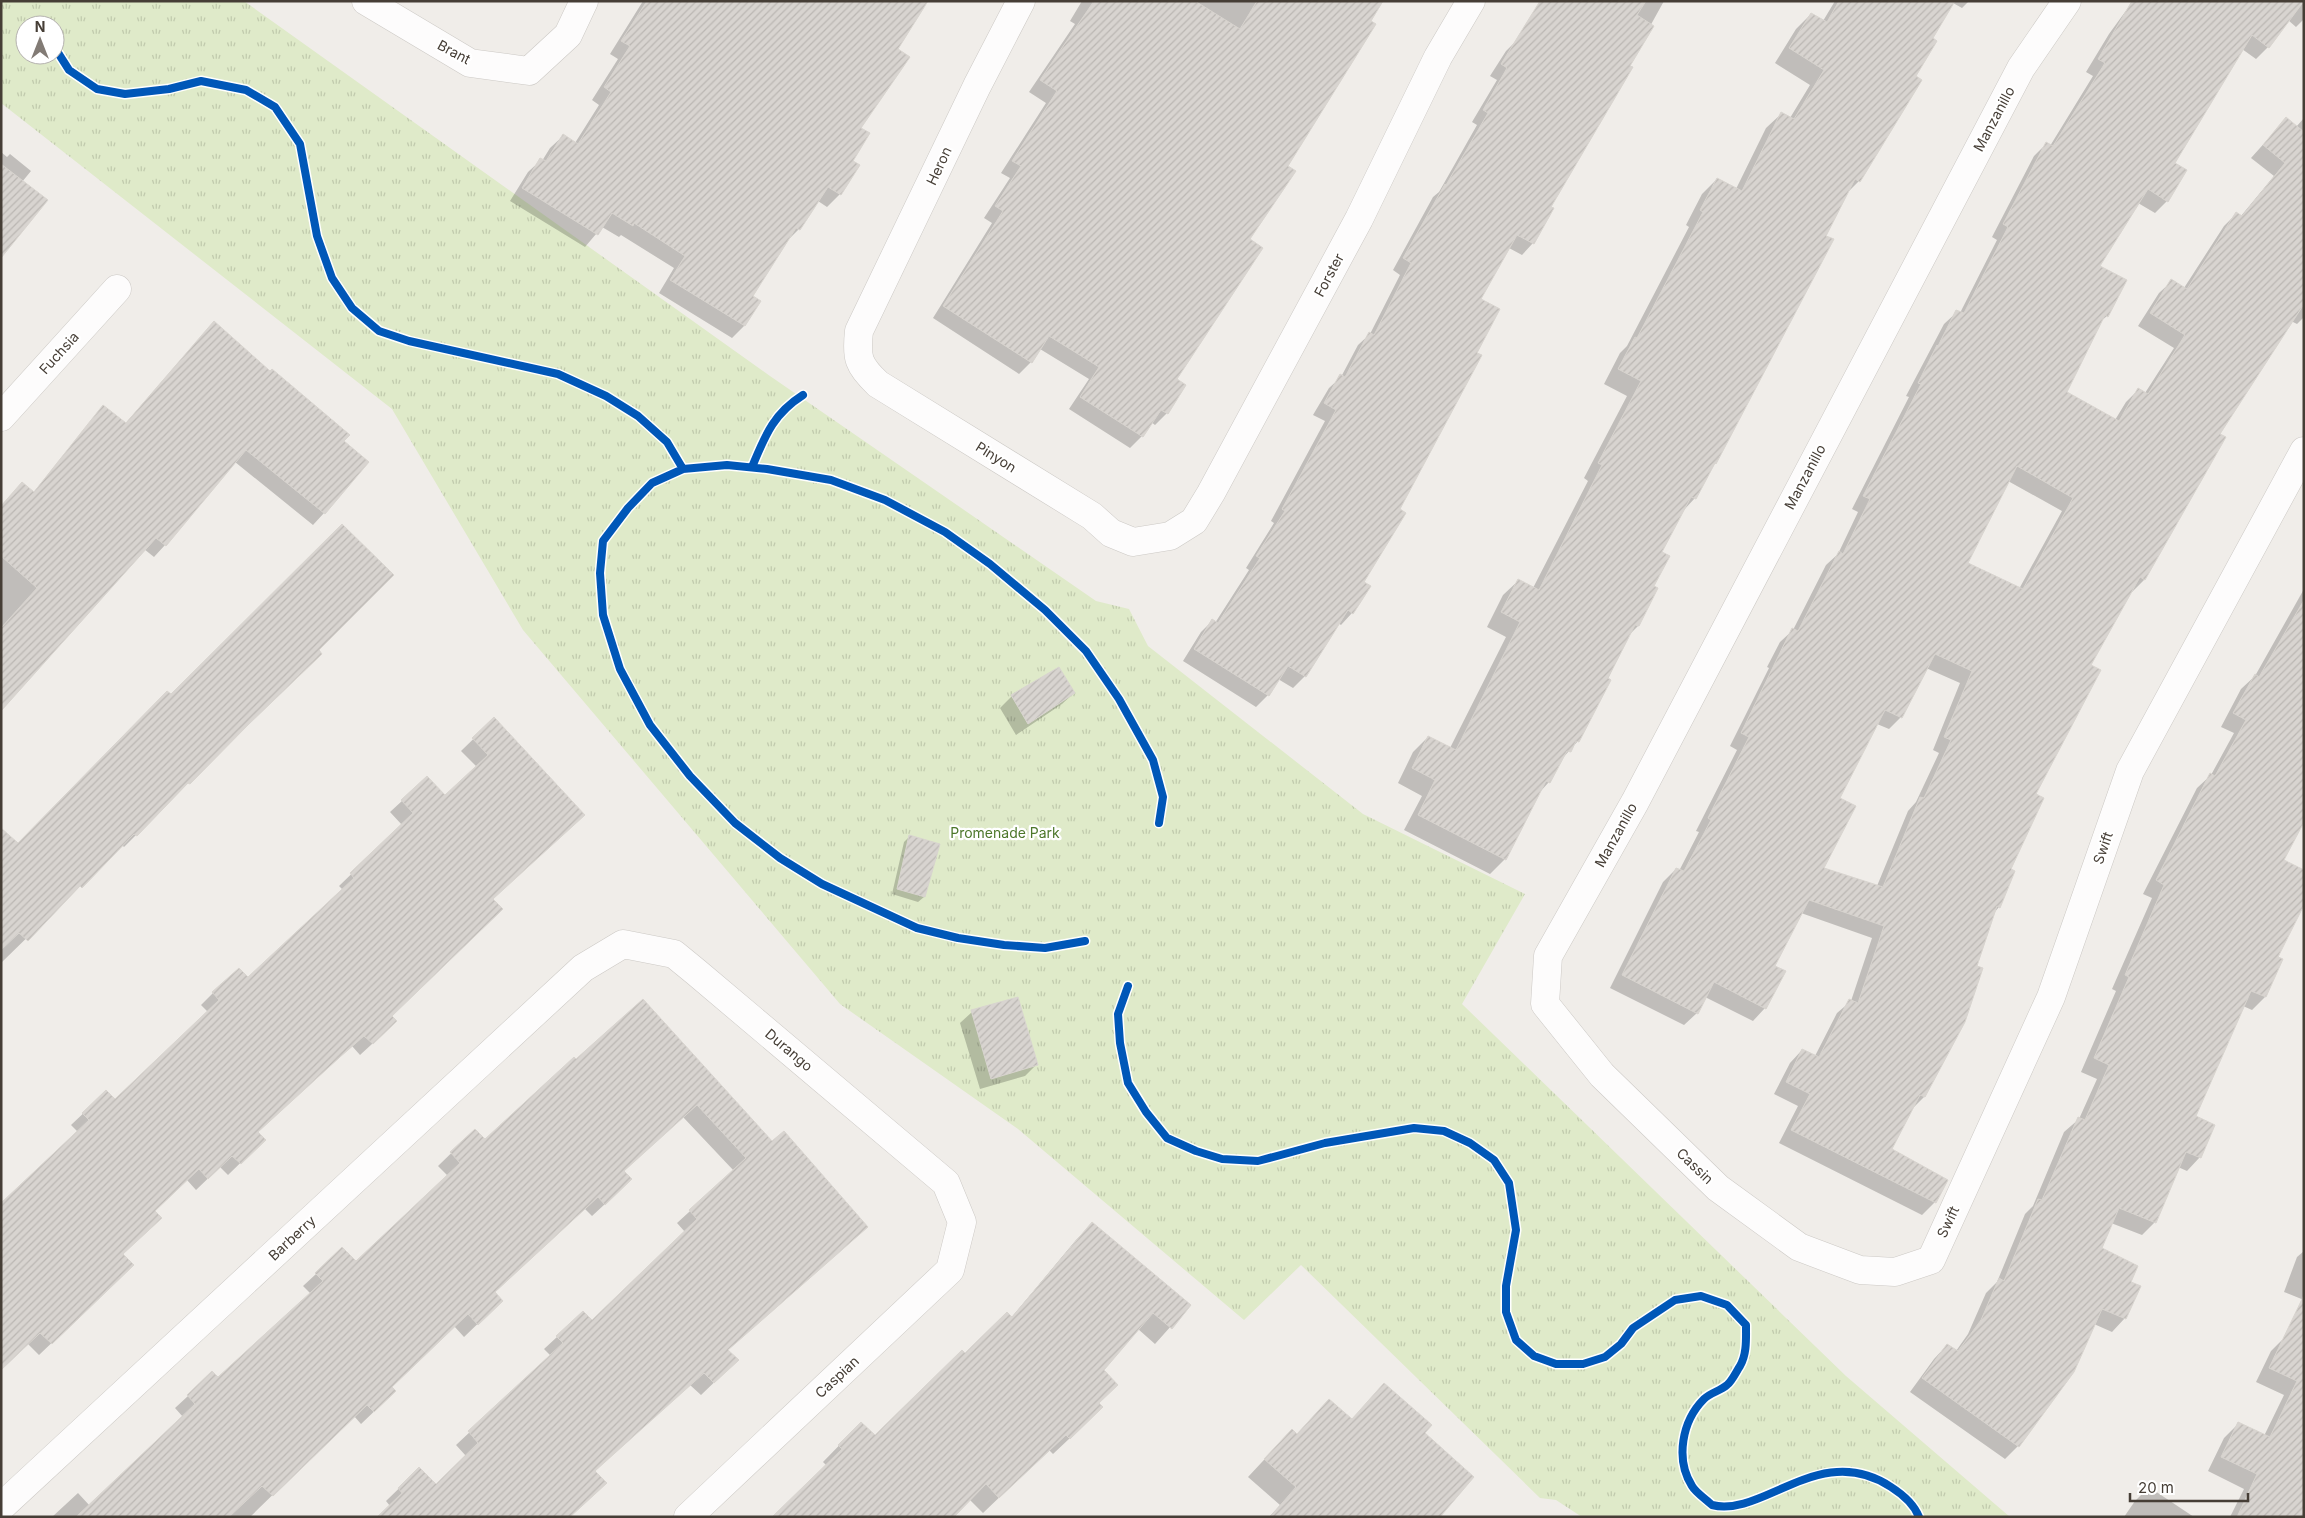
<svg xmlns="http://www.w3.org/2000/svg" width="2305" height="1518" font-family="Inter,sans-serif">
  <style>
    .grass { fill: url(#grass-tufts); fill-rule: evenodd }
    .shadow { fill: #0003; fill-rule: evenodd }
    .building { fill: url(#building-hatch); stroke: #d8d4cf; fill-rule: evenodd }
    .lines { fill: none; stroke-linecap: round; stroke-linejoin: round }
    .minor-casing { stroke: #ccc9c5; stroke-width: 29 }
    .minor { stroke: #fdfcfc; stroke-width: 28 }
    .cycleway-casing { stroke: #fff; stroke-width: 11 }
    .cycleway { stroke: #0057b8; stroke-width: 8 }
    .labels { text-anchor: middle; stroke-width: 4.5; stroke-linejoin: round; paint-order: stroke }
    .street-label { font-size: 14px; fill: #463e36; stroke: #fff }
    .park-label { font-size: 14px; fill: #4c772a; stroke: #fff }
  </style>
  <defs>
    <pattern id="grass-tufts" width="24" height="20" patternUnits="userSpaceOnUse" patternTransform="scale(1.25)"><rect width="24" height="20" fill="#dfeac9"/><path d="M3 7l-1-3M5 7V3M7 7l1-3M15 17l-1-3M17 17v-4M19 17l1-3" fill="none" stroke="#c1caad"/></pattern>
    <pattern id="building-hatch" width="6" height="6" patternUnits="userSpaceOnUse" patternTransform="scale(1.25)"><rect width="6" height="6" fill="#d8d4d0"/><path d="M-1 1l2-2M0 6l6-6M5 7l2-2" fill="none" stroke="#bbb7b3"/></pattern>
  </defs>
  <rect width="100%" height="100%" fill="#f0ede9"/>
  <path class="grass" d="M1 1H244L770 376 1096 601 1129 609 1148 646 1363 814 1525 894 1462 1004 1846 1376 2010 1517H1582L1556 1500 1540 1498 1301 1265 1244 1320 1018 1129 840 1004 523 630 392 409 1 103ZM25 25H55V55H25Z"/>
  <path class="shadow" d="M643 1H926L896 49 860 128 851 161 859 166 840 194 827 207 818 201 799 229 786 242 751 296 759 301 744 326 732 338 659 293 674 268 621 235 619 237 602 227 585 247 510 201 528 172 541 160 542 161 550 148 563 136 575 143 599 105 592 100 618 59 610 54Z
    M1082 1H1381L1287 166 1175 380 1184 386 1167 413 1155 425 1151 422 1142 436 1130 448 1069 409 1089 379 1040 349 1031 362 1019 374 933 318 992 223 984 218 1010 178 1001 173 1046 103 1029 92 1075 24 1070 21Z
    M1544 1H1664L1550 207 1533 243 1522 255 1509 248 1480 300 1398 509 1362 582 1352 613 1341 625 1338 623 1305 676 1293 688 1278 679 1268 695 1256 707 1183 661 1201 632 1212 621 1215 623 1249 570 1246 568 1274 523 1271 521 1325 421 1313 415 1329 388 1341 377 1358 345 1370 334 1400 275 1393 270 1433 197 1439 192 1477 125 1472 122 1497 80 1490 76 1506 51 1517 40Z
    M1835 1H1969L1962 8 1953 3 1931 38 1914 76 1859 181 1846 194 1715 463 1695 498 1683 511 1660 552 1653 587 1638 626 1629 635 1578 741 1561 760 1549 782 1539 793 1505 859 1490 874 1404 830 1422 796 1398 783 1413 752 1428 737 1450 748 1506 637 1487 627 1503 595 1518 581 1533 588 1588 481 1584 478 1627 396 1604 384 1620 353 1627 346 1689 227 1686 225 1702 194 1717 179 1736 189 1766 128 1781 114 1790 118 1810 85 1775 63 1796 29 1811 14 1823 21Z
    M2133 1H2304V19L2296 27 2288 20 2268 47 2256 59 2242 49 2173 164 2167 201 2155 213 2138 203 2098 267 2107 316 2100 322 2066 393 2115 420 2126 402 2138 390 2145 393 2174 348 2138 326 2159 293 2172 281 2184 288 2224 226 2236 214 2241 216 2274 176 2251 158 2286 119 2296 127 2304 118V317L2297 324 2291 321 2219 435 2144 580 2132 592 2130 591 2089 665 2034 795 2009 870 1999 907 1994 913 1924 1097 1912 1109 1891 1149 1935 1202 1922 1215 1779 1143 1798 1106 1774 1094 1790 1063 1802 1050 1815 1056 1837 1013 1851 1001 1872 938 1801 913 1774 966 1765 1008 1753 1021 1705 997 1697 1013 1684 1025 1610 988 1663 882 1676 869 1679 871 1699 832 1696 831 1737 750 1730 746 1769 668 1767 667 1780 642 1793 630 1826 565 1838 554 1858 512 1852 509 1909 397 1906 396 1944 324 1957 312 1960 313 1997 240 1992 237 2034 156 2046 144 2050 146 2093 76 2086 72 2109 34ZM2008 481 2062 511 2019 589 1966 563ZM1926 668 1960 683 1933 750 1939 753 1916 802 1908 811 1877 886 1822 868 1838 799 1877 724 1889 729 1901 717Z
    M1 152 7 157 10 154 31 171 22 182 1 256Z
    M214 322 343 442 324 513 313 525 235 462 165 545 154 557 144 549 1 709V506L22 483 33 493 103 407 125 424Z
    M2304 589V820L2282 860 2276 958 2265 997 2252 1010 2243 1006 2194 1117 2200 1157 2187 1171 2178 1167 2155 1222 2142 1235 2111 1223 2100 1249 2130 1282 2125 1318 2112 1332 2094 1324 2018 1446 2005 1459 1910 1392 1934 1359 1947 1345 1956 1351 1968 1334 1986 1293 1997 1282 2025 1214 2033 1206 2064 1132 2079 1119 2097 1079 2081 1072 2116 991 2112 989 2152 898 2143 894 2197 788 2211 775 2234 733 2221 727 2241 689 2255 676Z
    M1074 693 1062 704 1016 735 1000 708 1012 696Z
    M494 719 492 900 391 1017 384 1033 360 1055 352 1046 327 1068 257 1132 264 1140 228 1175 220 1167 196 1190 187 1180 154 1211 122 1254 121 1277 39 1355 28 1344 78 1132 71 1125 106 1092 115 1101 208 1012 201 1005 213 993 239 969 248 978 343 890 339 886 402 825 390 812 427 778 445 797 477 767 461 751Z
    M240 731 124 847 122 845 1 963V856L18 845Z
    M910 836 938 845 924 897 918 902 892 894 904 842Z
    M643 1001 772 1143 724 1373 701 1395 690 1385 390 1506 386 1501 419 1469 436 1486 466 1456 456 1445 551 1356 544 1349 557 1337 592 1321 685 1232 677 1223 734 1171 683 1117 623 1171 618 1192 592 1216 584 1208 494 1293 489 1313 464 1337 454 1326 391 1387 382 1404 361 1424 354 1416 250 1517H52L78 1493 90 1506 183 1417 175 1408 188 1396 212 1373 218 1379 311 1294 303 1286 316 1274 356 1263 448 1176 438 1166 475 1130 485 1141Z
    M972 1012 1036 1065 1025 1076 980 1089 960 1023Z
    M1092 1224 1189 1306 1155 1344 1138 1329 1103 1370 1098 1403 1086 1423 1053 1454 1049 1450 983 1513 969 1499 827 1466 823 1462 861 1423 875 1437 965 1354 1011 1318 1076 1240Z
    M2304 1251V1300L2284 1292 2297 1257Z
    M2285 1337 2304 1347V1517H2230L2244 1489 2208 1471 2224 1438 2238 1424 2264 1436 2284 1395 2256 1382 2271 1351Z
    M1351 1420 1423 1433 1419 1517H1269L1280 1505 1248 1477 1292 1430 1297 1435Z
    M2149 1487 2194 1517H2124L2135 1501Z"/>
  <path class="building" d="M647 1H928L898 49 910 57 861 128 870 133 853 161 860 165 841 195 828 187 800 230 796 228 753 296 761 301 745 326 670 280 685 256 634 223 633 226 612 213 598 235 522 188 540 158 546 161 563 134 578 144 611 92 604 87 630 46 621 41Z
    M1094 1H1195L1240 29 1257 1H1383L1371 21 1376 24 1288 166 1296 171 1250 239 1263 248 1177 379 1186 385 1168 414 1161 410 1143 437 1080 397 1099 367 1049 336 1032 363 943 306 1003 211 995 206 1021 166 1012 161 1057 91 1040 80Z
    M1540 1H1646L1637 15 1654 26 1630 66 1633 67 1551 207 1554 208 1534 244 1517 235 1481 299 1500 309 1477 353 1482 355 1400 509 1406 513 1364 582 1371 586 1353 614 1348 610 1306 677 1288 666 1269 696 1194 649 1212 619 1218 623 1260 558 1256 556 1285 511 1282 509 1336 410 1324 403 1340 374 1345 377 1369 332 1374 335 1411 263 1403 258 1445 184 1446 185 1488 113 1483 110 1507 68 1501 64Z
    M1839 1H1955L1933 38 1937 41 1916 76 1922 80 1860 182 1855 179 1826 236 1834 239 1716 464 1715 463 1696 499 1691 497 1662 552 1670 556 1654 586 1658 588 1639 626 1635 625 1608 678 1611 680 1579 742 1576 741 1571 752 1567 751 1550 783 1546 781 1506 860 1418 815 1435 780 1412 768 1428 736 1456 750 1520 622 1501 612 1518 579 1539 590 1602 465 1598 463 1641 381 1618 369 1635 337 1637 338 1703 212 1700 210 1717 178 1742 191 1781 112 1794 119 1824 70 1789 48 1811 13 1827 22Z
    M2132 1H2304L2269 48 2252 35 2175 163 2187 170 2168 202 2148 189 2100 266 2127 280 2108 317 2105 315 2067 392 2119 421 2138 388 2148 394 2185 335 2150 313 2171 279 2187 289 2236 212 2242 216 2285 163 2263 145 2286 117 2304 132V304L2220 434 2226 437 2145 580 2140 577 2091 665 2101 670 2036 794 2044 798 2011 869 2015 871 2000 908 1997 906 1977 966 1983 968 1965 1022 1925 1097 1920 1095 1892 1149 1948 1180 1936 1203 1791 1130 1810 1094 1786 1082 1802 1049 1819 1057 1849 999 1858 1003 1884 926 1809 900 1775 966 1786 971 1766 1009 1714 982 1698 1014 1622 975 1676 868 1684 871 1711 820 1708 818 1749 737 1741 733 1792 628 1798 631 1839 551 1843 554 1870 499 1863 496 1921 384 1918 383 1937 345 1938 346 1956 310 1964 313 2008 227 2003 224 2046 142 2053 146 2105 63 2098 59ZM2017 466 2073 498 2023 589 1968 563ZM1935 654 1972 671 1944 737 1951 740 1924 798 1920 797 1883 887 1824 868 1856 806 1840 798 1885 710 1902 718Z
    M1 164 48 200 1 258Z
    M214 321 270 371 272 369 350 435 344 441 369 462 325 514 246 450 166 546 156 538 1 711V628L37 588 1 556V506L22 482 34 492 103 405 126 423Z
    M342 524 394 575 319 650 322 654 248 725 190 784 188 783 137 836 134 834 82 888 80 886 28 941 19 933 1 950V828L18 843 167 691 171 694Z
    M2304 600V822L2284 860 2304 870V905L2278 957 2283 959 2266 997 2251 991 2196 1116 2215 1125 2201 1158 2186 1152 2156 1223 2119 1208 2102 1248 2138 1266 2131 1282 2141 1286 2126 1319 2102 1309 2074 1372 2019 1447 1922 1378 1947 1344 1958 1351 1981 1320 1999 1278 2004 1281 2038 1199 2042 1200 2078 1117 2085 1120 2109 1065 2094 1058 2129 977 2125 975 2164 885 2156 880 2210 773 2215 776 2246 720 2233 713 2255 674 2259 677Z
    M1059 667 1075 693 1028 724 1011 695Z
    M494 717 585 815 493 899 503 909 392 1016 397 1021 373 1044 364 1036 340 1057 258 1132 266 1140 241 1164 232 1156 208 1179 199 1169 155 1211 162 1218 123 1254 134 1265 52 1344 40 1333 1 1370V1203L89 1120 82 1113 106 1090 115 1099 219 1000 212 992 239 968 248 977 354 878 350 873 413 813 401 800 427 776 445 795 488 755 472 738Z
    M909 835 940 844 925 897 897 889Z
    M1018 997 1038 1065 991 1079 971 1010Z
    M643 999 772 1141 784 1131 868 1227 728 1350 739 1360 714 1383 704 1373 595 1471 607 1483 570 1517H377L402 1493 398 1488 419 1467 436 1484 478 1443 468 1431 563 1343 556 1336 583 1311 592 1320 697 1219 689 1210 746 1158 697 1105 624 1171 632 1179 605 1205 598 1197 495 1292 503 1301 478 1325 468 1314 392 1387 396 1391 374 1412 367 1405 273 1496 262 1486 229 1517H76L195 1404 187 1395 212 1371 218 1377 323 1281 315 1273 342 1247 356 1261 460 1163 450 1152 475 1129 485 1139 574 1057 576 1059Z
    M1092 1222 1191 1305 1172 1329 1153 1313 1104 1370 1118 1385 1099 1403 1103 1407 1070 1439 1066 1435 999 1498 986 1484 954 1517H772L842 1449 838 1445 861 1422 875 1435 962 1350 965 1353 1007 1312 1012 1317Z
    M2304 1295V1517H2237L2257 1474 2221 1457 2238 1422 2270 1437 2297 1381 2269 1368Z
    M1384 1383 1432 1425 1425 1433 1474 1477 1440 1517H1270L1296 1487 1264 1459 1292 1429 1297 1434 1329 1399 1352 1419Z"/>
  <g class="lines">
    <g class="minor-casing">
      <path id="minor" d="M366 1 470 63 529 71 568 35 584 1
        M1021 1 977 86 859 331C856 358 858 365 878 384L1092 516 1111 533 1133 542 1170 536 1194 521 1211 493 1359 219 1438 57 1471 1
        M2067 1 2021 68 1635 802 1548 956 1545 1004 1602 1075 1718 1188 1799 1247 1860 1270 1895 1272 1931 1260 2051 997 2130 771 2304 451
        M1 417 117 289
        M1 1507 583 968 623 944 674 954 696 972 946 1183 962 1222 950 1270 688 1517"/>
    </g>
    <use href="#minor" class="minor"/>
    <g class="cycleway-casing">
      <path id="cycleway" d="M55 48 69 70 97 89 125 94 169 89 201 81 246 90 275 107 300 144 317 236 332 278 352 308 379 331 409 341 558 374 606 396 638 416 667 442 683 469
        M752 467C765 436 773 414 803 395
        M1085 941 1045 948 1004 945 958 938 917 928 822 884 780 858 735 823 690 776 650 725 620 669 603 615 600 573 603 541 628 508 652 483 683 469 727 465 767 469 831 480 885 500 945 532 990 564 1045 610 1086 651 1119 699 1153 760 1163 797 1159 823
        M1128 986 1118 1014 1120 1043 1128 1083 1146 1112 1167 1138 1196 1151 1222 1159 1258 1161 1325 1143 1414 1128 1444 1131 1470 1143 1494 1160 1509 1183 1516 1230 1506 1286V1312L1516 1340 1534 1356 1556 1364H1583L1605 1357 1621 1344 1633 1328 1675 1300 1701 1296 1727 1305 1746 1325C1746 1339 1747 1354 1740 1366 1736 1372 1732 1381 1727 1385 1720 1391 1710 1393 1704 1399 1682 1421 1675 1459 1692 1486 1696 1493 1706 1499 1712 1505 1763 1518 1820 1440 1891 1487 1902 1494 1914 1504 1919 1517"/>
    </g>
    <use href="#cycleway" class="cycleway"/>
  </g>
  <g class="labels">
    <g class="street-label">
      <text transform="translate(454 52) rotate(28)" y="5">Brant</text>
      <text transform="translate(1994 119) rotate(-62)" y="5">Manzanillo</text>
      <text transform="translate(939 166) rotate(-65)" y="5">Heron</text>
      <text transform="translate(1329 275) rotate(-62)" y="5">Forster</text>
      <text transform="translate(59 353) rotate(-48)" y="5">Fuchsia</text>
      <text transform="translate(996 457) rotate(32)" y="5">Pinyon</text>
      <text transform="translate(1805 477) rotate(-62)" y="5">Manzanillo</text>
      <text transform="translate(1616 835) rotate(-61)" y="5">Manzanillo</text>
      <text transform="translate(2103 848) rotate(-71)" y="5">Swift</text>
      <text transform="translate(789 1050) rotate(40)" y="5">Durango</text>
      <text transform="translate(1695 1166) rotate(44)" y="5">Cassin</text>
      <text transform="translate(1948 1222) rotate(-65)" y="5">Swift</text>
      <text transform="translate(292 1238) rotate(-43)" y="5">Barberry</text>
      <text transform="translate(837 1377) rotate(-43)" y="5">Caspian</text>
    </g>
    <g class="park-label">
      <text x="1005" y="838">Promenade Park</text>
    </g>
  </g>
  <rect width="2305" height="1518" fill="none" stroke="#463e36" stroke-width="5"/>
  <g transform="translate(40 40)"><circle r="24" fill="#ffffff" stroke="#b5b2af"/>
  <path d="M0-4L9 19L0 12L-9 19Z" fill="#827b75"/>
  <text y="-8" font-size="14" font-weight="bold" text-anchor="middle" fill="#463e36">N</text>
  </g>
  <path d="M2130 1493v8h118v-8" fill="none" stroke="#463e36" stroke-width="2.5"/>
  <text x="2138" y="1493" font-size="15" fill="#463e36" stroke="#ffffff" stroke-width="4" paint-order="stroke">20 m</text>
</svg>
